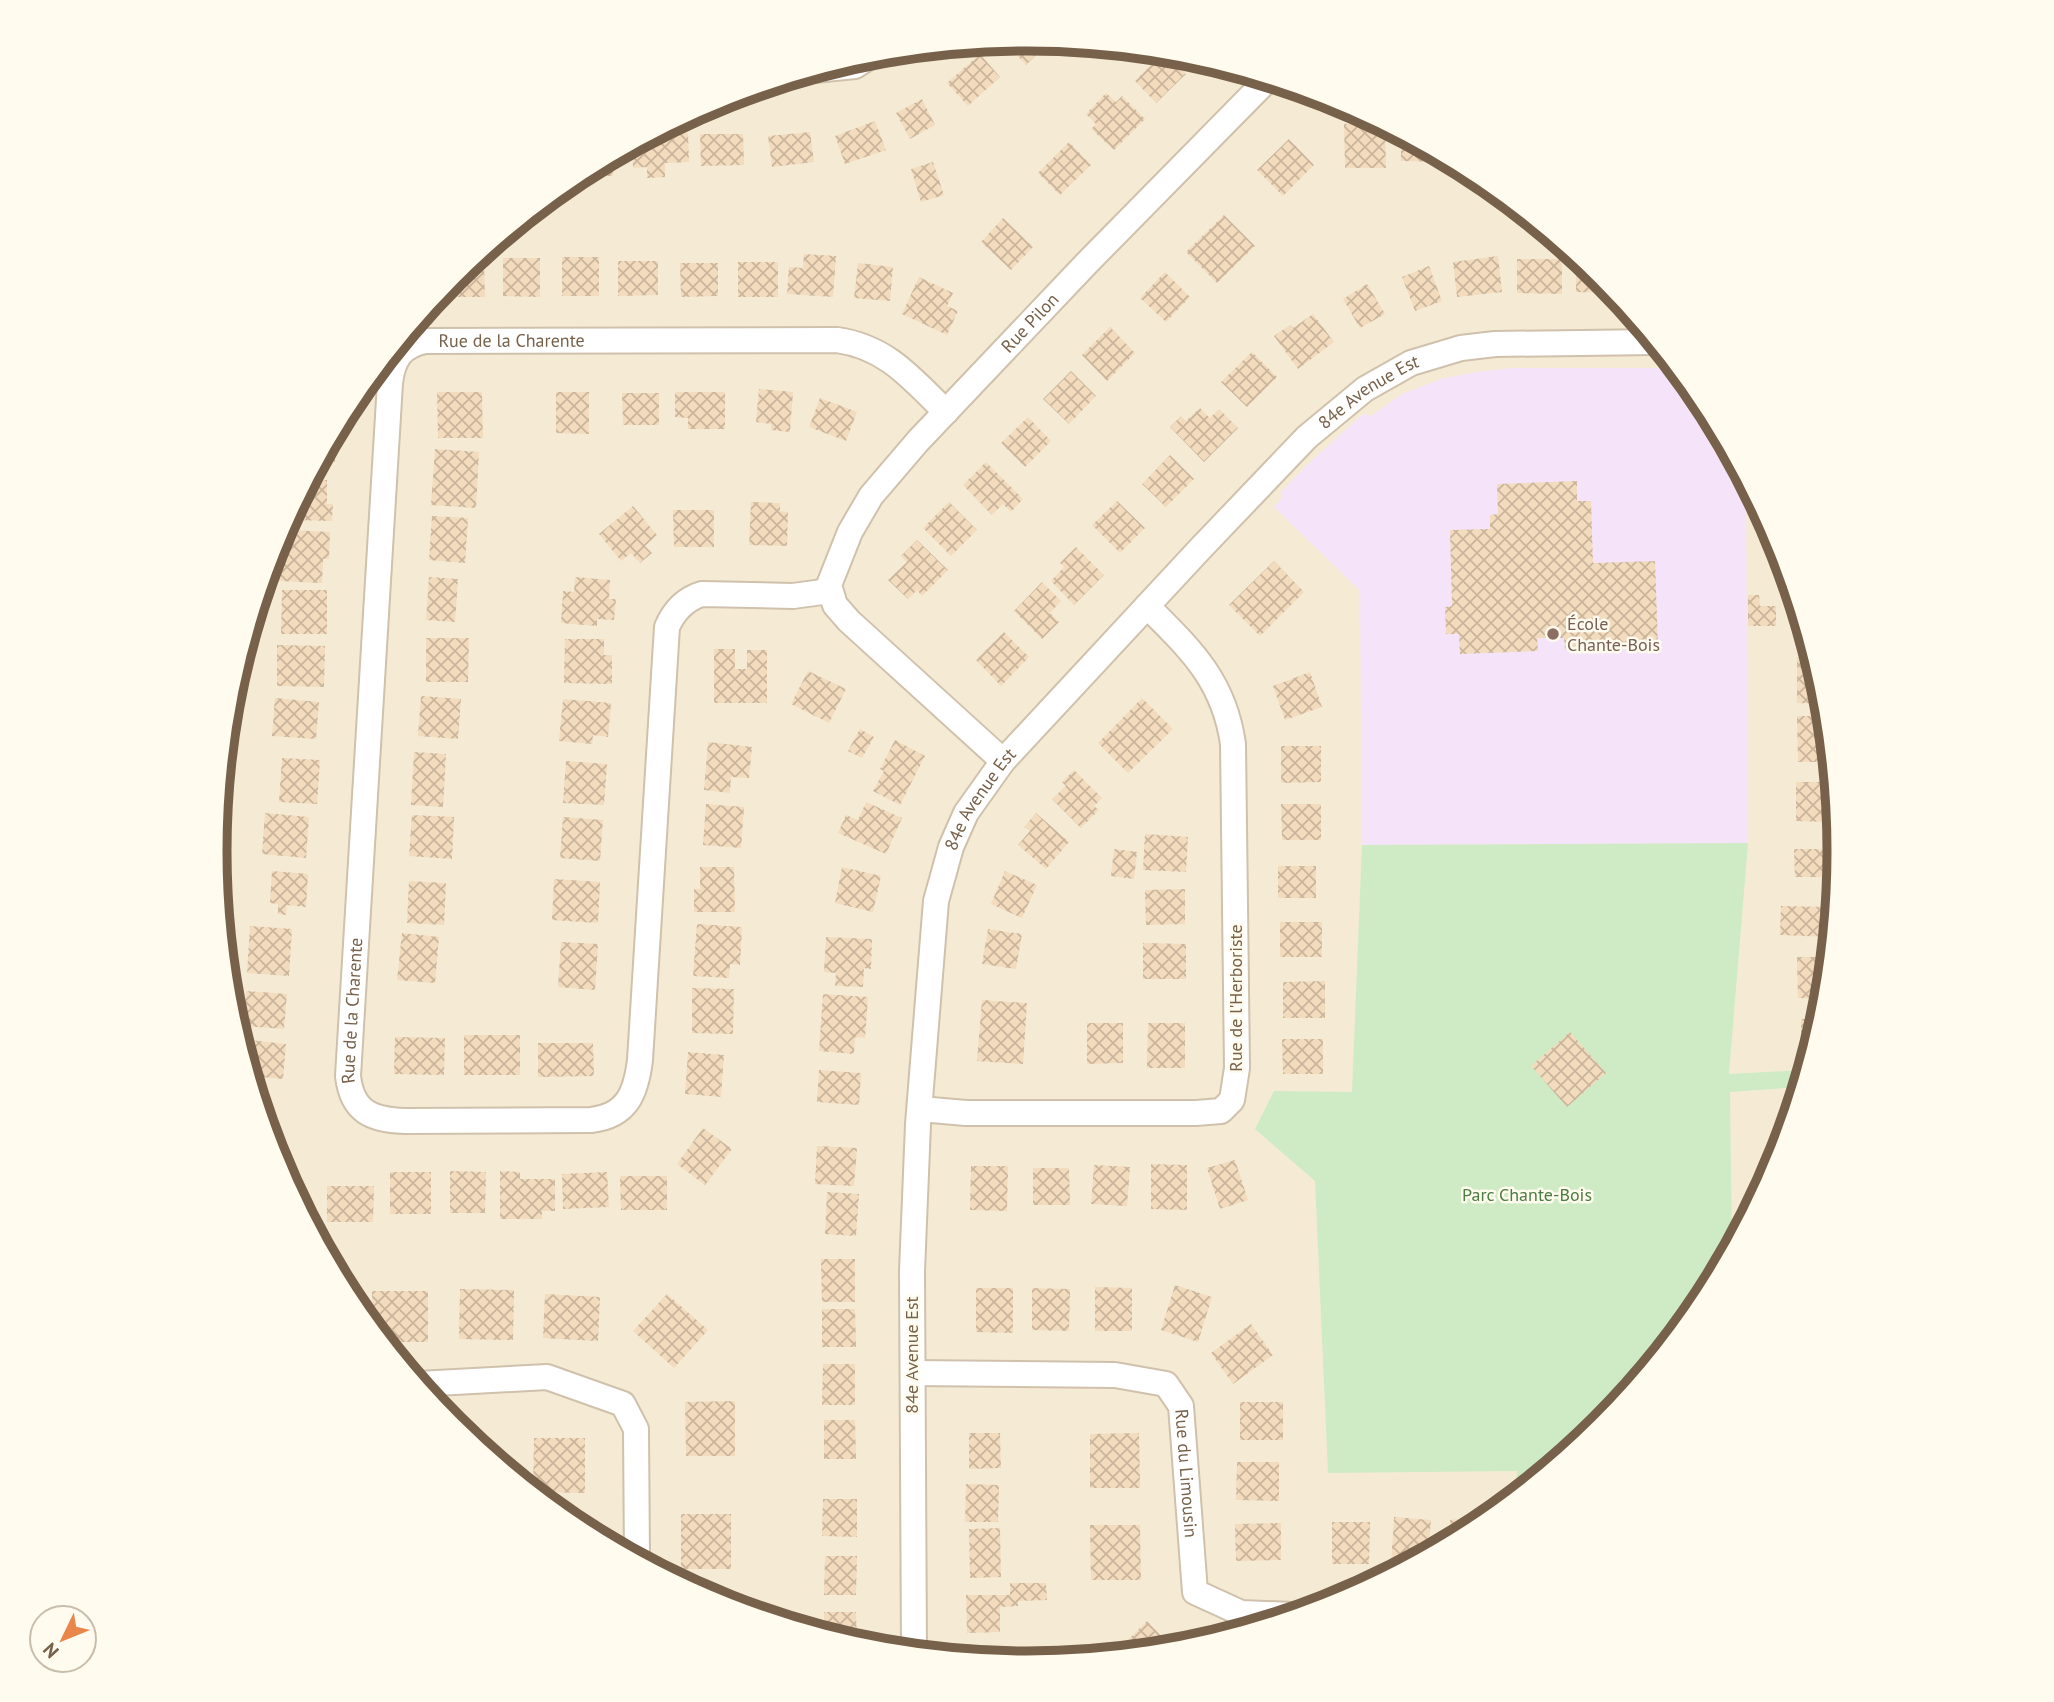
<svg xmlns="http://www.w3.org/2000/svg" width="2054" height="1702" font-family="'PT Sans',sans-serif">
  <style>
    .residential { fill: #f5ebd5 }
    .education { fill: #f5e4f9 }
    .green { fill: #ceebc5 }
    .building { fill: url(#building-cross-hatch) }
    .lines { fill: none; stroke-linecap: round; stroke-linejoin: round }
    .street-casing { stroke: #cfc1ac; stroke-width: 28 }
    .street { stroke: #fff; stroke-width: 24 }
    .education-dot { fill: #8d6e63; stroke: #fffbee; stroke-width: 2.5 }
    .labels { text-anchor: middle; stroke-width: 5; stroke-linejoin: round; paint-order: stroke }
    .street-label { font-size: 18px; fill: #77614a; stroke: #fffbee }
    .education-label { font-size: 18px; fill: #785e54; stroke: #fffbee; text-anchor: start }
    .park-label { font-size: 18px; fill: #4b7e42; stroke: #fffbee }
    .rim { fill: none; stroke: #77614a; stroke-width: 9 }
  </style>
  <defs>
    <pattern id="building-cross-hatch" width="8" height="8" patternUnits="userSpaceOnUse" patternTransform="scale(1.75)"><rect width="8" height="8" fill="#f3dbbe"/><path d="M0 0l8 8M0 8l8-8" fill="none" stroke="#cab59c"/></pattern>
  </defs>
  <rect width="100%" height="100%" fill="#fdf8e7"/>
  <path class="residential" d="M217 851a810 810 0 1 1 1620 0a810 810 0 1 1-1620 0Z"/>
  <path class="education" d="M1512 368H1677L1703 400 1746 481 1748 843 1362 845 1360 591 1274 507 1282 498 1281 492 1310 462 1363 414 1371 416 1402 394 1441 379 1476 372Z"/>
  <path class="green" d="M1748 843 1729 1074 1806 1070 1800 1087 1730 1092 1732 1248 1702 1303 1601 1426 1516 1495 1517 1471 1328 1473 1315 1181 1255 1129 1274 1091 1352 1092 1362 845Z"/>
  <path class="building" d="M1027 39H1035L1032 41 1041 50 1026 65 1004 41Z
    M1164 52 1186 74 1156 103 1135 81Z
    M980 54 1000 77 968 106 947 83Z
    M1106 93 1116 102 1122 96 1145 119 1114 150 1091 129 1096 124 1086 114Z
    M922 99 935 125 910 139 896 113Z
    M875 121 886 150 845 164 835 136Z
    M1344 124H1382L1385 126 1386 168H1345Z
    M810 132 814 162 772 167 768 136Z
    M688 133 689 162 665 163V177L647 178V167L633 168 632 145 652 135Z
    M700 134H743L744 165 701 166Z
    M1401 134 1445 158V162L1401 161Z
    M1289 139 1314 165 1283 196 1257 170Z
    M1069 142 1091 165 1060 195 1038 173Z
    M613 156V176H575L576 175Z
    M933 162 944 195 921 202 911 169Z
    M1224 215 1255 246 1217 283 1186 252Z
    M1003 218 1033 247 1011 270 981 242Z
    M804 254 836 256 833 297 787 294 789 267 803 268Z
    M1498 256 1502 292 1457 297 1453 262Z
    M562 257H599V296H562Z
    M503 258H540V297L503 296Z
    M1517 259H1562V294L1517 293Z
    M1576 259H1580L1602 277 1615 293 1576 292Z
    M618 261H658V295L618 296Z
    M484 262 485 297H448V283L453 276 469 263Z
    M738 262H778V297H738Z
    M680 263H718V296L681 297Z
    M858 263 893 267 890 301 854 298Z
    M1429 266 1442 301 1415 311 1402 277Z
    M1165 272 1190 297 1166 322 1140 298Z
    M919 277 953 293 947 306 958 311 947 335 902 314Z
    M1367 284 1385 314 1360 328 1343 299Z
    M1313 314 1334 342 1298 369 1274 336 1290 325 1293 328Z
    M1110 327 1135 353 1107 381 1082 355Z
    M1252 352 1277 377 1247 407 1221 382Z
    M1071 371 1096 396 1069 424 1043 399Z
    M759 389 793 392 790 432 771 430V424L756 422Z
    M437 392H482L483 438H438Z
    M556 392H589V434L556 433Z
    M675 392H725V429H688V418L675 417Z
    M622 393H659V425H623Z
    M820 398 857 412 846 441 809 427Z
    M1200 408 1210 418 1219 409 1238 428 1204 462 1170 427 1181 416 1186 421Z
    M1028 417 1051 441 1025 467 1001 443Z
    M338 425 335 462 319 460 336 428Z
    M435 449 479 452 476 508 431 505Z
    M1170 455 1194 479 1166 507 1142 484Z
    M986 462 1023 499 1011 512 1003 504 992 515 963 485Z
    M308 480H327V504H333L332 521 292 520V511Z
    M1577 481V501H1591L1593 563 1655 561 1658 647 1565 650 1564 638H1537L1538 651 1460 654 1459 634H1446L1445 607 1452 606 1450 530 1490 529V515L1498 514 1497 484Z
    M1117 501 1145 528 1120 553 1092 525Z
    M751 502 780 503V511L788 512 787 546 749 545Z
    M949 502 977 530 951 556 923 528Z
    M633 506 657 535 645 546 652 553 640 563 631 553 621 561 599 534Z
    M673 510H714V547H674Z
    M432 516 468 518 465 563 429 560Z
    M290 530 330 532 329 559H323L322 583 279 581 281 544 289 545Z
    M917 540 948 570 922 596 917 590 908 599 888 580 907 562 901 556Z
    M1076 547 1104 575 1074 605 1051 581 1064 567 1060 563Z
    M1274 561 1304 592 1260 636 1229 605Z
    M429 577 458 579 455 622 426 620Z
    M575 577 610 580 609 599H616L614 620 597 619V626L561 623 563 591 574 592Z
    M1042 582 1061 601 1050 613 1059 622 1042 639 1014 611Z
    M1792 589 1801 616H1792Z
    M282 590H327V634H281Z
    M1748 595H1759L1760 606H1776V626H1748Z
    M1004 632 1029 657 1001 686 976 660Z
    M426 638H469L468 682H426Z
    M565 639H604V655H612V684L564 683Z
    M277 645 325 646 324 687 277 686Z
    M714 649H735V669H747V650H767V703H714Z
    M1797 657 1813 658 1825 704 1797 703Z
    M808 671 846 689 829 723 791 704Z
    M1310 672 1322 707 1285 720 1273 686Z
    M421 696 461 699 458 739 418 736Z
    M275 698 319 702 316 739 272 736Z
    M1142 698 1173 729 1128 773 1098 743Z
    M563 699 611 703 608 737 593 735 592 744 559 741Z
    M1797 716H1826L1828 762H1798Z
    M860 729 874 737 862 758 848 751Z
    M895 740 925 756 900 805 873 791 884 771 880 769Z
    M708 742 752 747 749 778 731 777 730 793 704 790Z
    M1281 746H1321V782L1281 783Z
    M414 752 446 754 443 807 411 805Z
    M282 758 320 760 317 804 279 802Z
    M566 761 607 764 604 805 563 803Z
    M1074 770 1102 798 1094 806 1099 810 1081 828 1052 799 1066 786 1062 782Z
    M1796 782H1828L1829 822 1796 821Z
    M866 802 902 818 886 854 838 833 846 815 858 820Z
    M706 804 744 807 741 848 703 845Z
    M1281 804H1321V840H1282Z
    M265 813 309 817 306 858 262 854Z
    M1036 813 1069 842 1046 869 1018 845 1030 831 1024 827Z
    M412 815 454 817 452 859 409 856Z
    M563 817 603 820 600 861 560 858Z
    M1145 834 1188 837 1186 872 1143 870Z
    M1114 849 1137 852 1134 879 1111 876Z
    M1794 849H1831V877H1795Z
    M1278 866H1316V898H1278Z
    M700 867H734L735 912H694V889H700Z
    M842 867 881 876 873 912 835 903Z
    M272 871 308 874 306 907 287 905 286 915 278 914V904L270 903Z
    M1005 871 1037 885 1022 918 991 904Z
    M554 879 600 882 598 923 552 920Z
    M409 881 446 883 444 925 407 923Z
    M1185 889V924L1146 925 1145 890Z
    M1781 906 1829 907 1828 937 1780 935Z
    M1280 922H1322V957H1280Z
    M697 924 742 927 740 965 730 964 729 978 693 976Z
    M250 926 292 929 289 976 247 973Z
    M988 929 1022 934 1016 969 982 964Z
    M402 933 439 937 435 983 397 980Z
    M826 937 872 939 871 969 864 968 863 987 835 986 836 973 824 972Z
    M561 942 598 944 595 990 558 987Z
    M1143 943 1186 944V979H1143Z
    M1797 957H1829L1825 999 1798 998Z
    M1325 981V1018H1283V982Z
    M692 988 734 989 733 1034 692 1033Z
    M246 991 287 994 284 1029 243 1026Z
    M823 994 868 997 865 1038 855 1037 854 1054 819 1051Z
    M982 1000 1027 1003 1023 1064 977 1061Z
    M1801 1019H1821L1808 1061H1801Z
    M1087 1023H1123V1063L1087 1064Z
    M1148 1023H1185V1068H1147Z
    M1570 1032 1606 1073 1567 1107 1531 1066Z
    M464 1035H520V1075H464Z
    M395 1037 445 1038 444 1075 394 1074Z
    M241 1039 286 1044 283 1079 250 1076 241 1045Z
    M1282 1039H1323V1074H1283Z
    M538 1043H593L594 1076 538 1077Z
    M688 1052 724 1055 721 1097 685 1094Z
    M819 1070 861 1073 859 1105 817 1102Z
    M267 1097 269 1124H265L257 1098Z
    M703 1128 732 1149 705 1185 677 1164Z
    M817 1146 857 1148 854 1186 815 1184Z
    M1235 1160 1248 1200 1220 1209 1207 1168Z
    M1151 1164 1187 1165V1210L1151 1209Z
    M1094 1165 1130 1167 1127 1206 1091 1204Z
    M971 1166H1008L1007 1211 970 1210Z
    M1033 1168H1069L1070 1205H1033Z
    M281 1170 293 1182 297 1178 307 1189 296 1199Z
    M450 1171 486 1172 485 1213H450Z
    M500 1171 520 1172V1179H555V1211H542V1219H500Z
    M390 1172H431V1214H390Z
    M607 1172 609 1207 563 1209 562 1174Z
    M620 1176H667V1210H621Z
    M327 1186H374L373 1222H327Z
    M827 1192 859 1194 856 1236 825 1234Z
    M821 1259H855V1302H822Z
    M1175 1285 1212 1297 1198 1342 1161 1330Z
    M1095 1287 1132 1288V1331H1095Z
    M976 1288H1013V1333L976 1332Z
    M1032 1288 1070 1289 1069 1331 1032 1330Z
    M460 1289 514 1290 513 1340 459 1339Z
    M372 1291H428V1342H384L373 1328Z
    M545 1294 600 1297 598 1341 543 1338Z
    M667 1294 708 1330 674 1368 633 1331Z
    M822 1309H855L856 1347H822Z
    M1251 1324 1273 1355 1233 1384 1211 1353Z
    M823 1364H855V1405H822Z
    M735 1401V1456H686L685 1402Z
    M1240 1402H1283V1440H1240Z
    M824 1420H855L856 1459H824Z
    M969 1433H1000L1001 1468 969 1469Z
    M1139 1433 1140 1488H1090V1434Z
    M534 1438H585V1493L533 1492Z
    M1237 1462H1279V1501L1236 1500Z
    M966 1484 999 1485 998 1522H965Z
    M823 1499H857V1537L822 1536Z
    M681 1514H731V1569H681Z
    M1491 1516 1478 1527 1452 1541 1450 1520Z
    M1394 1517 1431 1520 1428 1553 1405 1566 1391 1565Z
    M1332 1522H1370L1369 1564H1332Z
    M1281 1523V1560L1236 1561 1235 1524Z
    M1090 1525H1140L1141 1580H1091Z
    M1000 1528 1001 1577 970 1578 969 1529Z
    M825 1556H857L856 1595H824Z
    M1010 1583H1046L1047 1600 1018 1601V1606L1000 1607V1632L967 1633 966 1595H1010Z
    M824 1612H856L857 1644 824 1635Z
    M1147 1621 1174 1649 1113 1655Z
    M966 1648H999V1661L966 1658Z"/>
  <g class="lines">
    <g class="street-casing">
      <g id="street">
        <path d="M815 70 855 66 875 53"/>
        <path id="s1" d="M830 591 793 596 702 594C685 599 674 611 667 627L640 1060C636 1093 627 1116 591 1120L405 1121C372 1120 352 1112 348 1076L390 383C393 359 401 346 425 341L837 340C887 347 912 379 946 412"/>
        <path id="s2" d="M1003 761 849 621 835 605 829 585 850 532 871 496 918 441 1086 264 1268 79"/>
        <path d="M920 1109 966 1113H1196L1221 1111 1232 1100 1237 1068 1233 744C1224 680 1190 649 1147 606"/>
        <path id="s3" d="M913 1373 1115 1375 1166 1384 1181 1406 1195 1592 1241 1613 1294 1615"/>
        <path d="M418 1384 547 1377 623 1404 636 1429 637 1559"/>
        <path id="s4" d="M914 1652 912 1271 918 1124 936 901 951 847 966 813 1003 761 1200 549 1307 437 1365 389 1411 363 1461 348 1495 344 1655 342"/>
      </g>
    </g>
    <use href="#street" class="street"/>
  </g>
  <circle class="education-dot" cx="1553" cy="634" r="7"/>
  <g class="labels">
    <g class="street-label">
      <text dy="6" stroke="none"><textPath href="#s2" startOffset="584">Rue Pilon</textPath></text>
      <text dy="6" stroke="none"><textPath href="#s1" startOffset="1806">Rue de la Charente</textPath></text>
      <text dy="6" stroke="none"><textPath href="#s4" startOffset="1430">84e Avenue Est</textPath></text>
      <text dy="6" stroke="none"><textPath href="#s4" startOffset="864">84e Avenue Est</textPath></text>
      <text transform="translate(1236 998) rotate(-90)" y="6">Rue de l'Herboriste</text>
      <text dy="6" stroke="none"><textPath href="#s1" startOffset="1031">Rue de la Charente</textPath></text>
      <text transform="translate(912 1355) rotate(-90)" y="6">84e Avenue Est</text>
      <text dy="6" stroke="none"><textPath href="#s3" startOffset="348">Rue du Limousin</textPath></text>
    </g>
    <g class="education-label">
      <text x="1567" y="630">École<tspan x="1567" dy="21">Chante-Bois</tspan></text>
    </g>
    <g class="park-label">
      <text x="1527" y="1201">Parc Chante-Bois</text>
    </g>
  </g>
  <path d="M0 0H2054V1702H0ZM227 851a800 800 0 1 1 1600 0a800 800 0 1 1-1600 0Z" fill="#fffbee" fill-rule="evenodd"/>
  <path class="rim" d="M227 851a800 800 0 1 1 1600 0a800 800 0 1 1-1600 0Z"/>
  <g transform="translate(63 1639) rotate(227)"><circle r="33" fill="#fffbee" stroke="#c9bdac" stroke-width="2"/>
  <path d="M0-5L12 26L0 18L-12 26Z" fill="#e9864a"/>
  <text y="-10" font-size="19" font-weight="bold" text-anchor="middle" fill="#77614a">N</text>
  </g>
</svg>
